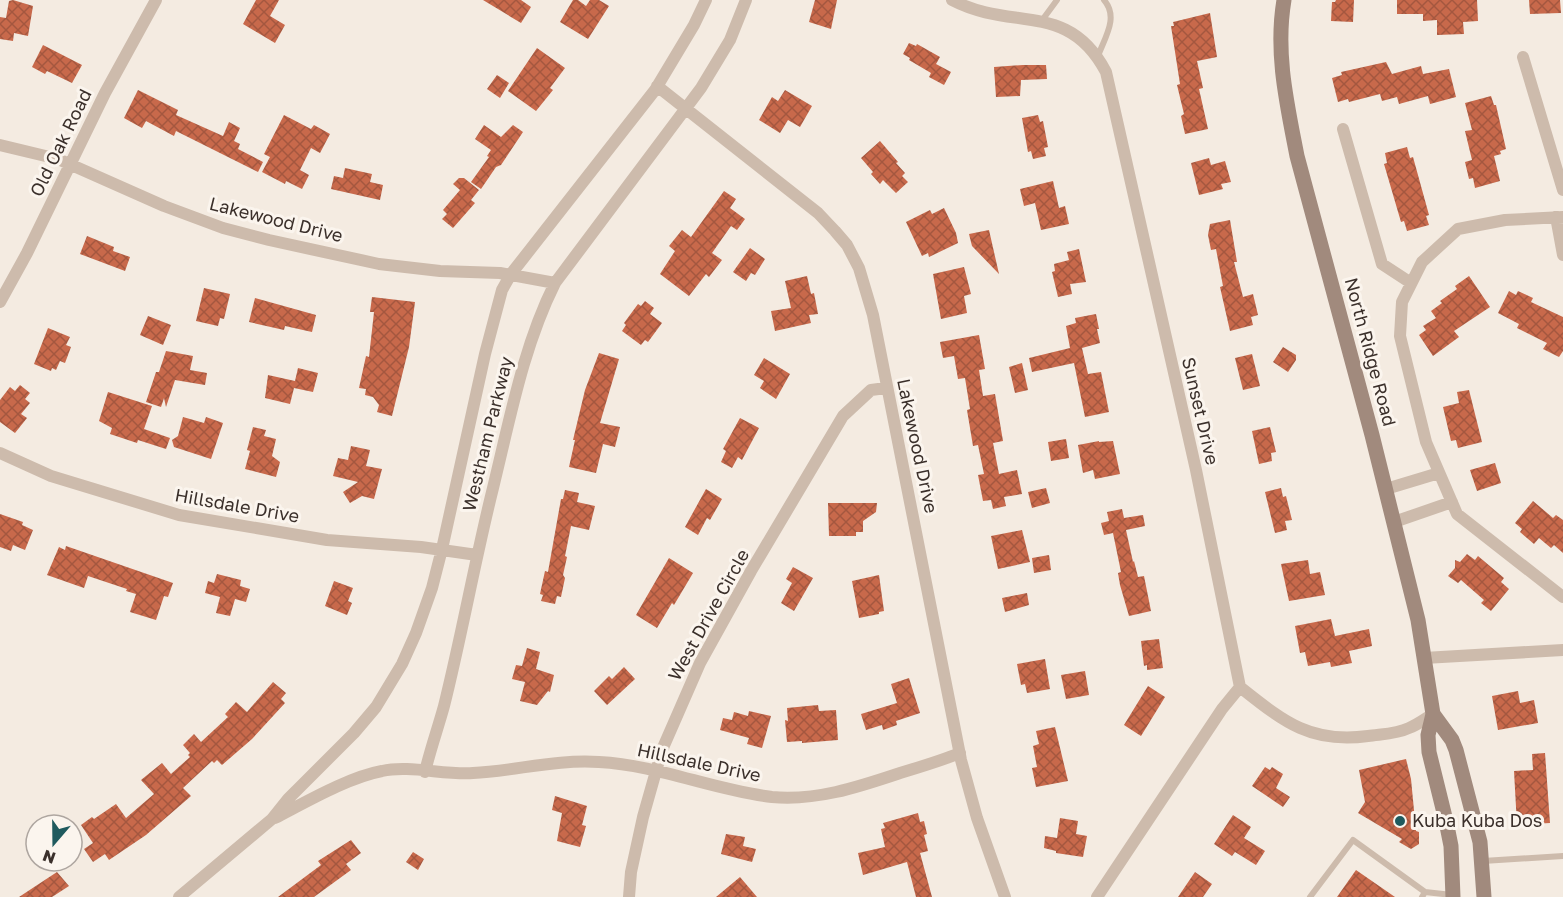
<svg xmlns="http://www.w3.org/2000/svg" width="1563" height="897" font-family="'Golos Text',sans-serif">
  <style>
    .building { fill: url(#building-cross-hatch) }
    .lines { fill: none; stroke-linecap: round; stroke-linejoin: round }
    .lane { stroke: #cdbbac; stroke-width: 6 }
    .street { stroke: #cdbbac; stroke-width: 12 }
    .secondary { stroke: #a18a7d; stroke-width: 15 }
    .poi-dot { fill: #1f5a5e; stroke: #fbf5ee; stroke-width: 2 }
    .labels { text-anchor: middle; stroke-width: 6; stroke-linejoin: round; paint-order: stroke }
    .street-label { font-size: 18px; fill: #3b302b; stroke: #fbf5ee }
    .poi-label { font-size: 18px; fill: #3b302b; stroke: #fbf5ee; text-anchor: start }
  </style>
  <defs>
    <pattern id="building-cross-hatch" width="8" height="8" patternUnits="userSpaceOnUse" patternTransform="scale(1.5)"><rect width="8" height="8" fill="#c8694b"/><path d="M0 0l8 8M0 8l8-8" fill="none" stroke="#a4573f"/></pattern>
  </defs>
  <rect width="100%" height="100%" fill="#f4ebe1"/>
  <path class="building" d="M13 0 33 6 28 36 14 33 13 41 0 39V17L6 18 9 1Z
    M256 0H279L270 16 285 25 275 43 243 24Z
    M483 0H521L531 7 521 23Z
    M573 0H578L586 6 590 0H599L609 6 588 39 560 22Z
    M815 0H837L831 29 809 22Z
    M1336 0H1354L1353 22 1331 21 1332 2H1335Z
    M1397 0H1477L1478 21 1463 22 1464 34 1437 35V20L1423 21V14H1397Z
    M1529 0H1560L1561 13 1530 14Z
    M1210 13 1217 57 1197 61 1203 88 1199 89 1208 129 1185 134 1181 116 1184 114 1177 85 1180 84 1171 26H1174L1173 22Z
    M909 43 916 46 917 44 940 57 936 64 951 72 944 85 929 77 931 73 909 60 910 58 903 54Z
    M43 45 82 65 72 83 47 71 45 74 32 67Z
    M537 48 565 68 550 88 553 90 536 111 508 91Z
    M1386 62 1392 74 1421 66 1423 74 1449 69 1456 97 1430 104 1428 96 1399 104 1397 97 1382 101 1380 94 1349 102 1348 99 1338 102 1332 78 1342 75 1341 72Z
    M1023 65H1046L1047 79 1021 80 1020 96 996 97 994 67Z
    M497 75 509 83 500 98 487 89Z
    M138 90 178 110 176 115 223 136 229 122 240 128 234 141 240 144 238 149 263 162 258 172 176 131 174 136 146 121 142 128 124 118Z
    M785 90 812 106 800 127 788 120 780 133 759 120 772 97 778 101Z
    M1491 96 1494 105H1496L1506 149 1500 151 1501 154 1494 156 1500 181 1475 188 1473 178 1469 179 1465 162 1472 160 1465 131 1472 130 1465 103Z
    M284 115 311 129 314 125 330 134 320 153 311 148 300 170 309 175 302 189 286 181 285 184 262 172 270 157 264 154Z
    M1038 115 1040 122 1043 121 1048 147 1044 148 1046 156 1033 159 1031 151 1028 152 1022 118Z
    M484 125 501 137 513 125 523 132 501 165 496 167 481 189 471 182 489 157 487 156 491 150 475 139Z
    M880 141 898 162 896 163 905 173 902 176 908 182 896 193 883 180 880 184 871 174 873 172 861 158Z
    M1407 147 1410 158 1413 157 1429 215 1426 216 1429 225 1407 231 1404 221 1401 222 1384 164 1387 163 1385 153Z
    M1209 158 1211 165 1225 161 1231 182 1221 184 1223 189 1199 195 1191 163Z
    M345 168 372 174 370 182 383 185 380 200 331 189 334 176 343 178Z
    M459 178H464L479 190 471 200 475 203 453 228 442 219 447 214 443 210 460 190 453 184Z
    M1053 181 1059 208 1065 206 1069 224 1041 230 1035 203 1024 206 1020 189Z
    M724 191 736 199 730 208 745 219 737 230 731 226 712 253 722 260 709 277 706 274 689 296 660 274 675 251 669 246 682 230 691 237Z
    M944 208 956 233 958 243 929 257 928 253 922 256 906 222 930 210 932 214Z
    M1230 220 1237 262H1234L1243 297 1253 294 1258 315 1251 317 1253 325 1230 331 1220 287 1223 286 1216 249 1211 250 1208 235 1210 224Z
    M989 230 999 274 972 246 969 234Z
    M87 236 114 247 113 251 130 257 125 271 80 254Z
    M750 248 765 259 755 275 751 273 746 281 733 272Z
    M1079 249 1086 282 1070 284 1072 294 1058 297 1052 272 1055 271 1054 264 1069 260 1067 252Z
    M964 267 971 294 964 296 967 313 941 319 933 274Z
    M807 276 811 294 814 293 818 314 809 315 811 323 775 331 771 311 791 308 785 281Z
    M1469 276 1490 307 1454 331 1459 337 1433 356 1419 335 1426 330 1423 326 1436 318 1431 311 1442 303 1440 301 1457 289 1455 286Z
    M204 288 230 294 224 319 220 318 218 326 196 321Z
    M1509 291 1516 295 1518 291 1533 298 1531 302 1563 317V351L1559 357 1543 349 1547 343 1517 328 1519 324 1498 313Z
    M372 297 415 302 409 347 392 416 377 412 379 405 373 397 365 395 366 389 359 388 366 356 369 357 374 312H370Z
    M255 298 316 315 312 332 285 326 284 330 249 322Z
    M645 301 654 308 650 314 662 323 648 342 645 340 641 345 622 331 626 325 624 323 638 304 641 306Z
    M1096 314 1099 329H1097L1100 343 1082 348 1088 374 1101 372 1109 412 1085 417 1074 363 1032 372 1029 358 1070 348 1066 326 1076 323 1075 318Z
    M148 316 171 325 163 345 140 335Z
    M48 328 70 337 66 345 71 347 65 363 60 361 56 370 52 368 51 371 34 364Z
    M979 335 985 369 979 370 983 396 995 394 1003 441 993 443 999 474 1017 470 1022 494 1004 497 1006 506 993 509 991 500 983 501 978 475 984 474 978 445 973 446 967 410 970 409 965 378 958 379 954 356 943 358 940 342Z
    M1283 347 1296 355V360L1288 372 1273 362Z
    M166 351 193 356 190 370 207 373 205 385 175 380 166 407 164 398 161 407 146 402 156 372H159Z
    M599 353 619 359 600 423 620 427 615 447 603 444 596 473 569 467 575 440H573L585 390Z
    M1252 354 1260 386 1243 390 1235 358Z
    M764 358 790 374 776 399 760 388 764 381 754 375Z
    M1022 363 1028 390 1015 393 1009 367Z
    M298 368 318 373 313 392 294 388 290 404 265 398 268 375 295 381Z
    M20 385 30 393 25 399 30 403 21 414 27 418 15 433 0 422V400L10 387 15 391Z
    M1469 390 1482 442 1458 448 1456 440 1451 441 1443 407 1459 403 1457 392Z
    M108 392 152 406 144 429 170 438 166 449 138 440 137 443 110 434 112 428 99 421Z
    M183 417 204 423 206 417 223 423 211 459 174 447 172 440 178 436Z
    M740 418 759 428 742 460 738 457 732 468 721 462 726 451 723 449Z
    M253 427 266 430 264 436 276 439 272 456 280 462 276 477 245 469 250 451 247 450Z
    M1270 427 1276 452 1271 453 1272 461 1259 464 1252 431Z
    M1066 439 1069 458 1051 461 1048 442Z
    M1099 441V442L1113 441 1120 474 1095 479 1093 470 1083 473 1078 445Z
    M351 446 370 450 366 466 382 469 374 499 362 496 350 503 343 492 358 482 333 476 338 458 348 460Z
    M1495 463 1501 483 1477 491 1470 470Z
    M1046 488 1050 503 1032 508 1028 492Z
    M1281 488 1283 497 1286 496 1292 520 1285 521 1287 530 1275 533 1265 492Z
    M706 489 722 499 710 520 707 518 698 535 685 527Z
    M565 490 579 493 577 502 595 506 589 530 571 526 565 556 567 557 563 575 565 578 561 597 557 596 555 604 541 601 543 595 540 594 545 571 548 572 561 499H563Z
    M1533 501 1553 518 1556 515 1563 520V553L1554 545 1551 548 1539 538 1534 544 1520 532 1522 529 1515 523Z
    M828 503H877L876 512 863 521V532H856V536H829Z
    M1122 509 1124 518 1143 515 1145 526 1126 530 1133 562 1134 561 1138 577 1144 576 1151 611 1129 616 1120 585 1118 573 1121 572 1113 533 1104 535 1101 523 1109 521 1107 512Z
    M0 514 23 522 22 525 33 530 25 550 13 545 11 551 0 547Z
    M1022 530 1030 562 998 569 991 536Z
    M66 546 173 583 168 597 164 596 156 620 130 612 136 594 126 591 127 589 88 576 84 588 47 575 59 547 65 550Z
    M1467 554 1475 560 1478 556 1504 578 1501 582 1509 589 1491 611 1481 603 1484 600 1461 580 1458 583 1448 576 1455 568V560L1460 562Z
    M1049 555 1051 570 1034 573 1032 558Z
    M669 558 693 573 674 605 672 603 657 628 636 615Z
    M1308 560 1310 574 1320 572 1325 595 1289 601 1281 564Z
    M793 567 813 578 794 611 781 603 792 583 786 579Z
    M217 574 241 580 240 586 250 589 246 602 235 599 230 616 216 613 220 597 205 593 208 581 214 583Z
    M879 575 884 611 879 612V614L859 618 852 581Z
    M334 581 353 588 348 601 352 603 347 615 325 606Z
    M1027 593 1029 605 1005 612 1002 598Z
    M1331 619 1335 636 1369 629 1372 646 1349 651 1352 663 1331 667 1330 662 1308 666 1305 652 1300 653 1295 626Z
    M1159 639 1163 668 1147 670V665L1144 666 1141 641Z
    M527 648 540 652 536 669 554 675 550 692 548 691 537 705 520 701 525 682 512 679 516 665 522 666Z
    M1045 659 1050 689 1027 693 1025 684 1021 685 1017 664Z
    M624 667 635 679 607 705 594 691 609 676 612 679Z
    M1085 671 1089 695 1066 699 1061 675Z
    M909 678 920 713 896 721 897 725 883 730 882 725 866 730 861 714 897 703 891 684Z
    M273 682 286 693 281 699 285 703 252 739 222 765 217 760 214 763 212 761 183 788 191 796 146 835 109 860 105 854 93 862 84 849 93 843 81 825 92 817 94 819 116 804 126 818 154 794 141 780 162 763 171 774 190 757 188 755 190 753 183 745 194 734 201 742 228 717 225 714 236 702 247 712Z
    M1148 686 1165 697 1141 736 1124 725Z
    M1518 691 1520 703 1534 700 1538 723 1498 730 1492 696Z
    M818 705 819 711 836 710 838 740 802 743V741L787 742 785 720 788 721 787 708Z
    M749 711 771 716 762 748 747 744 749 738 720 730 723 718 732 720 734 712 748 716Z
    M1055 727 1068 781 1036 787 1032 768 1037 767 1033 746 1039 744 1036 731Z
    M1545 753 1550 823 1517 825 1514 771 1533 770 1532 754Z
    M1406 759 1411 779 1416 831 1419 832V844L1411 849 1399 842 1402 839 1358 813 1365 802 1359 770Z
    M1265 767 1270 770 1272 767 1283 774 1276 788 1290 797 1283 807 1252 786Z
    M555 796 587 806 582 825 586 826 580 847 557 841 562 813 552 810Z
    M918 813 920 822 924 821 927 834 924 835 928 851 920 853 932 897H916L907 862 863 875 858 853 885 847 881 829 885 828 883 823Z
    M1233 815 1251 827 1244 838 1265 851 1256 865 1235 852 1232 856 1214 844Z
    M1060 818 1078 821 1076 834 1087 836 1083 857 1056 853V851L1044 848 1045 836 1057 838Z
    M726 834 745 837 743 846 756 849 752 862 721 854Z
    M351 840 361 853 346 864 351 870 314 897H278L321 865 318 861Z
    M413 852 424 859 418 870 406 862Z
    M1356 870 1395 897H1337Z
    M57 872 69 886 52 897H19Z
    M1195 872 1212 884 1203 897H1178Z
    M740 877 757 897H716Z"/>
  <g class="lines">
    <path class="lane" d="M1043 19 1057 0
      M1098 56C1105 37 1119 17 1104 0
      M1483 861 1563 856
      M1310 897 1353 840 1425 892
      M1422 897 1425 892 1452 895"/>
    <path class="street" d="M952 0C1013 32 1068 0 1106 72L1196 470 1240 687
      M1523 57 1563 190
      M657 86 818 213 835 231 847 245 859 268 873 315 961 760 977 818 1005 897
      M1343 129 1382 264 1411 283
      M0 145 58 159 164 206 223 228 269 240 379 264 440 271 500 273 555 283
      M1556 217 1563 255
      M1563 217 1505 220 1458 229 1422 262 1402 302 1400 336 1426 442 1457 514 1563 597
      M0 302 27 253 105 93 156 0
      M0 453 51 476 179 515 327 540 421 547 477 555
      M1386 489 1439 473
      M1394 522 1452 502
      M1424 658 1563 650
      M1240 687C1283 721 1310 744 1368 736 1381 734 1397 734 1409 728 1417 725 1425 719 1433 714
      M425 772C430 750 438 728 444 706 462 634 475 560 493 488 510 419 523 347 555 283L701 88 730 40 746 0
      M275 818C306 802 349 777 382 771 409 765 444 775 473 773 515 771 556 759 599 762 658 765 713 790 772 797 817 801 858 787 900 773 920 767 940 761 960 753
      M179 897 272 819 288 799 354 733 376 707 402 664 416 633 432 588 442 549 485 354 502 290 511 274 655 90 694 25 706 0
      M629 897 631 872 643 817 662 750 700 663 751 571 843 416 871 390 886 388
      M1097 897 1222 709 1240 687"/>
    <path class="secondary" d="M1284 0C1275 53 1287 104 1297 156L1372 435 1418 620 1433 714 1428 735 1429 752 1446 821 1451 846 1453 897
      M1433 714 1452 740 1456 750 1480 842 1484 897"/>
  </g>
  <circle class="poi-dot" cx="1400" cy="821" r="6"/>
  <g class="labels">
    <g class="street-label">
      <text transform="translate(61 143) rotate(-64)" y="6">Old Oak Road</text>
      <text transform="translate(276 220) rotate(14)" y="6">Lakewood Drive</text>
      <text transform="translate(1370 352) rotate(75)" y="6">North Ridge Road</text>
      <text transform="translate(1200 411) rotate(77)" y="6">Sunset Drive</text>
      <text transform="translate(488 434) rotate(-76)" y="6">Westham Parkway</text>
      <text transform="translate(917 446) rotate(78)" y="6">Lakewood Drive</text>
      <text transform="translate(237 506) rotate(10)" y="6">Hillsdale Drive</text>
      <text transform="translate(709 615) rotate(-61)" y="6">West Drive Circle</text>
      <text transform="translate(699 763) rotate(12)" y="6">Hillsdale Drive</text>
    </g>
    <g class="poi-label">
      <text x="1412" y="827">Kuba Kuba Dos</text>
    </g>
  </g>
  <g transform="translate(54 843) rotate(200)"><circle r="28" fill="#fbf5ee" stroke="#aea6a0" stroke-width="1.5"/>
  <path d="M0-4.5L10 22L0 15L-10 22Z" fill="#1f5a5e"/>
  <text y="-9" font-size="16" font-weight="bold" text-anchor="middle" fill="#3b302b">N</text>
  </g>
</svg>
